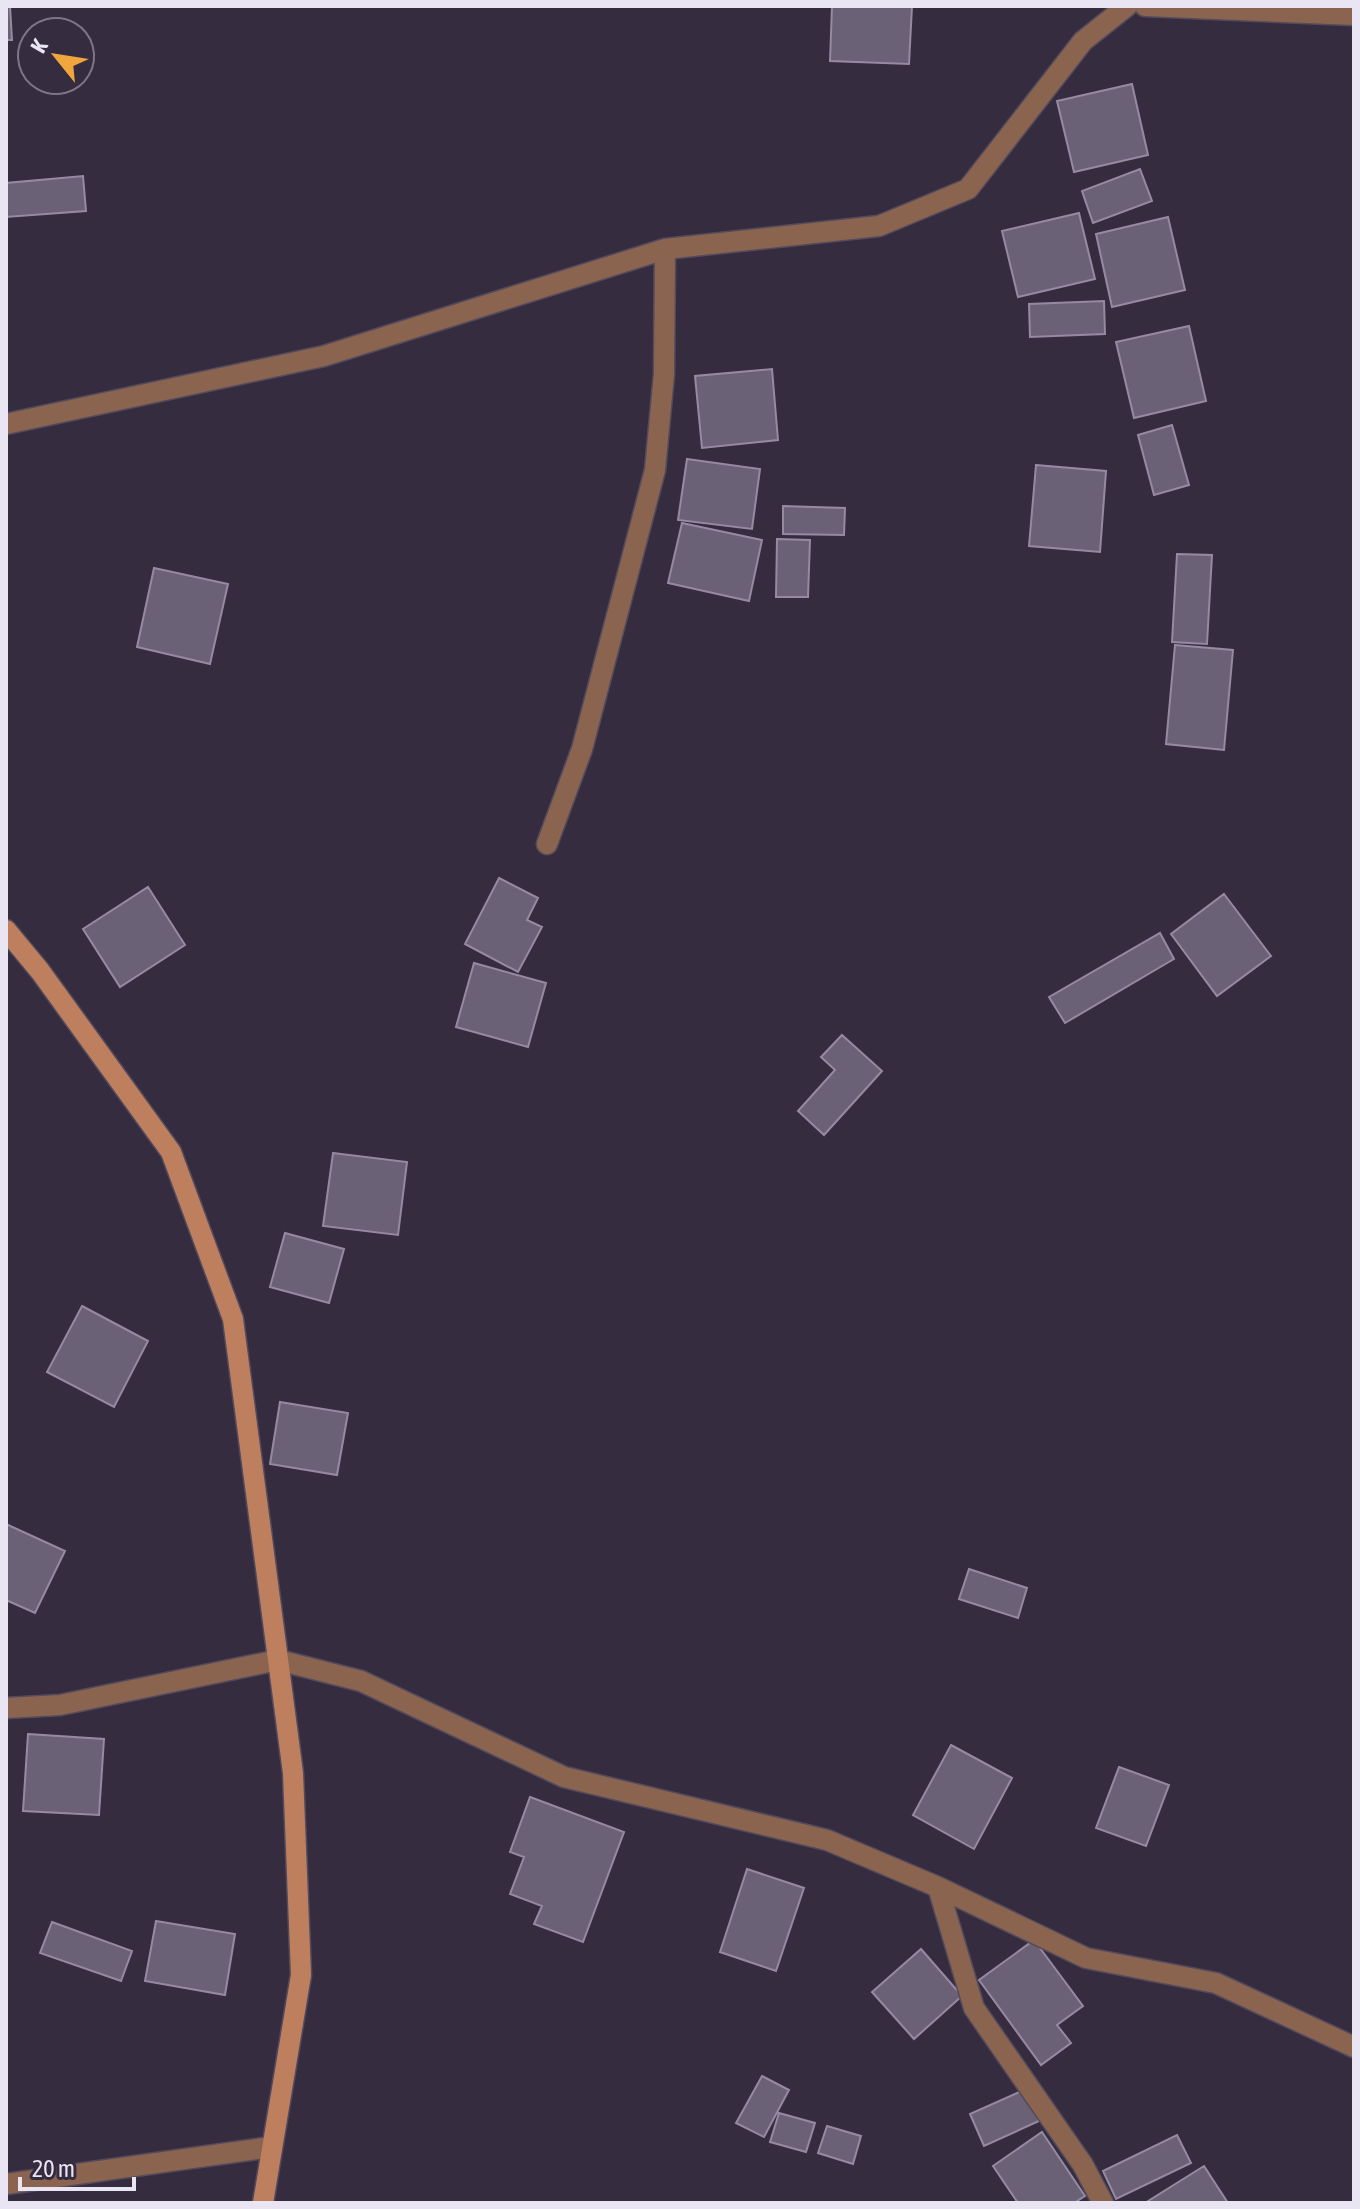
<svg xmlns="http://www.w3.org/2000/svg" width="1360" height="2209" font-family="'Asap Condensed',sans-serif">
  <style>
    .building { fill: #6b6177; stroke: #958aa2; stroke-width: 2 }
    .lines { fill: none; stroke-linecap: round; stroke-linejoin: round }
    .street-casing { stroke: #534a5c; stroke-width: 23 }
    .secondary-casing { stroke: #534a5c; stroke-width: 23 }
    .street { stroke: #8b644f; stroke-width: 20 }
    .secondary { stroke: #be7f5f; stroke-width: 20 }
  </style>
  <rect width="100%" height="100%" fill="#362c40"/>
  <path class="building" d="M6 6H10L12 40H6Z
    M832 6H912L909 64 830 61Z
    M1132 84 1148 155 1074 172 1057 101Z
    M1140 169 1152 201 1093 223 1082 191Z
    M83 176 86 211 6 217V183Z
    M1079 213 1095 279 1018 297 1002 231Z
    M1168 217 1185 290 1112 307 1096 234Z
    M1104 301 1105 334 1030 337 1029 304Z
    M1189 326 1206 401 1134 418 1116 342Z
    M772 369 778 440 702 448 695 376Z
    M1172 425 1189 485 1154 495 1138 435Z
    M687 459 760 469 752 529 678 520Z
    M1036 465 1106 471 1100 552 1029 546Z
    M783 506 845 508 844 535 783 534Z
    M682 523 762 540 749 601 668 583Z
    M777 539 810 540 808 597H776Z
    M1177 554 1212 555 1207 644 1172 642Z
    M154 568 228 584 210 664 137 647Z
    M1175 645 1233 650 1224 750 1166 744Z
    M499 878 538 898 527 920 542 927 518 972 465 944Z
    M148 887 185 945 120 987 83 929Z
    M1224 894 1271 956 1217 996 1171 934Z
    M1160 933 1174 959 1065 1023 1049 997Z
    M474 963 546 983 528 1047 456 1027Z
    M842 1035 882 1071 824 1135 798 1111 835 1070 821 1057Z
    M333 1153 407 1162 398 1235 323 1226Z
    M285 1233 344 1249 329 1303 270 1287Z
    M82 1306 148 1341 114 1407 47 1372Z
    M280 1402 348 1413 337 1475 270 1464Z
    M6 1524 65 1551 35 1613 6 1600Z
    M969 1569 1027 1588 1018 1618 959 1599Z
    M28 1734 104 1739 99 1815 23 1811Z
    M951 1745 1012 1778 974 1849 913 1815Z
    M1119 1767 1169 1785 1146 1846 1096 1828Z
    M530 1797 624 1832 583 1942 534 1924 542 1906 510 1894 524 1857 510 1852Z
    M747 1869 804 1888 776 1971 720 1952Z
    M156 1921 235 1934 225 1995 145 1981Z
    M52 1922 132 1951 121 1981 40 1953Z
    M1034 1940 1083 2006 1057 2025 1071 2043 1041 2065 979 1980Z
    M921 1949 962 1996 914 2039 872 1992Z
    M762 2076 789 2090 764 2137 736 2123Z
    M1026 2089 1039 2121 984 2146 970 2114Z
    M779 2113 815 2123 806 2152 770 2142Z
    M827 2126 861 2136 853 2164 818 2153Z
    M1042 2132 1085 2196 1074 2203H1018L993 2166Z
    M1177 2135 1191 2163 1116 2199 1103 2171Z
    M1204 2166 1228 2203H1145Z"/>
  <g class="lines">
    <g class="street-casing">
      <path id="street" d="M1145 6 1354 15
        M6 424 324 356 665 249 879 226 968 189 1083 41 1127 6
        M547 844 582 749 655 470 664 374 665 249
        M6 1708 60 1705 278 1660 361 1681 564 1777 827 1840 938 1887 1086 1958 1216 1983 1354 2047
        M938 1887 974 2008 1083 2165 1103 2203
        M6 2184 271 2147"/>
    </g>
    <g class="secondary-casing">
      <path id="secondary" d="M6 930 40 971 171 1152 233 1319 293 1773 301 1975 263 2203"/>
    </g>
    <use href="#street" class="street"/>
    <use href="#secondary" class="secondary"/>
  </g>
  <rect width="1360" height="2209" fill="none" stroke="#eae5f2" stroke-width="16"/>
  <g transform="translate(56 56) rotate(300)"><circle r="38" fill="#362c40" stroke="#7e7687" stroke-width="2"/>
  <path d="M0-6L14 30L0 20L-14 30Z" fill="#efa73d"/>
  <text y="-12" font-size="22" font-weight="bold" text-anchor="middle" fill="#eae5f2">K</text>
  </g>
  <path d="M20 2177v12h114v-12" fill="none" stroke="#eae5f2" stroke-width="4"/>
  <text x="32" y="2177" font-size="24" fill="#eae5f2" stroke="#362c40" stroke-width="6" paint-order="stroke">20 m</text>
</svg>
